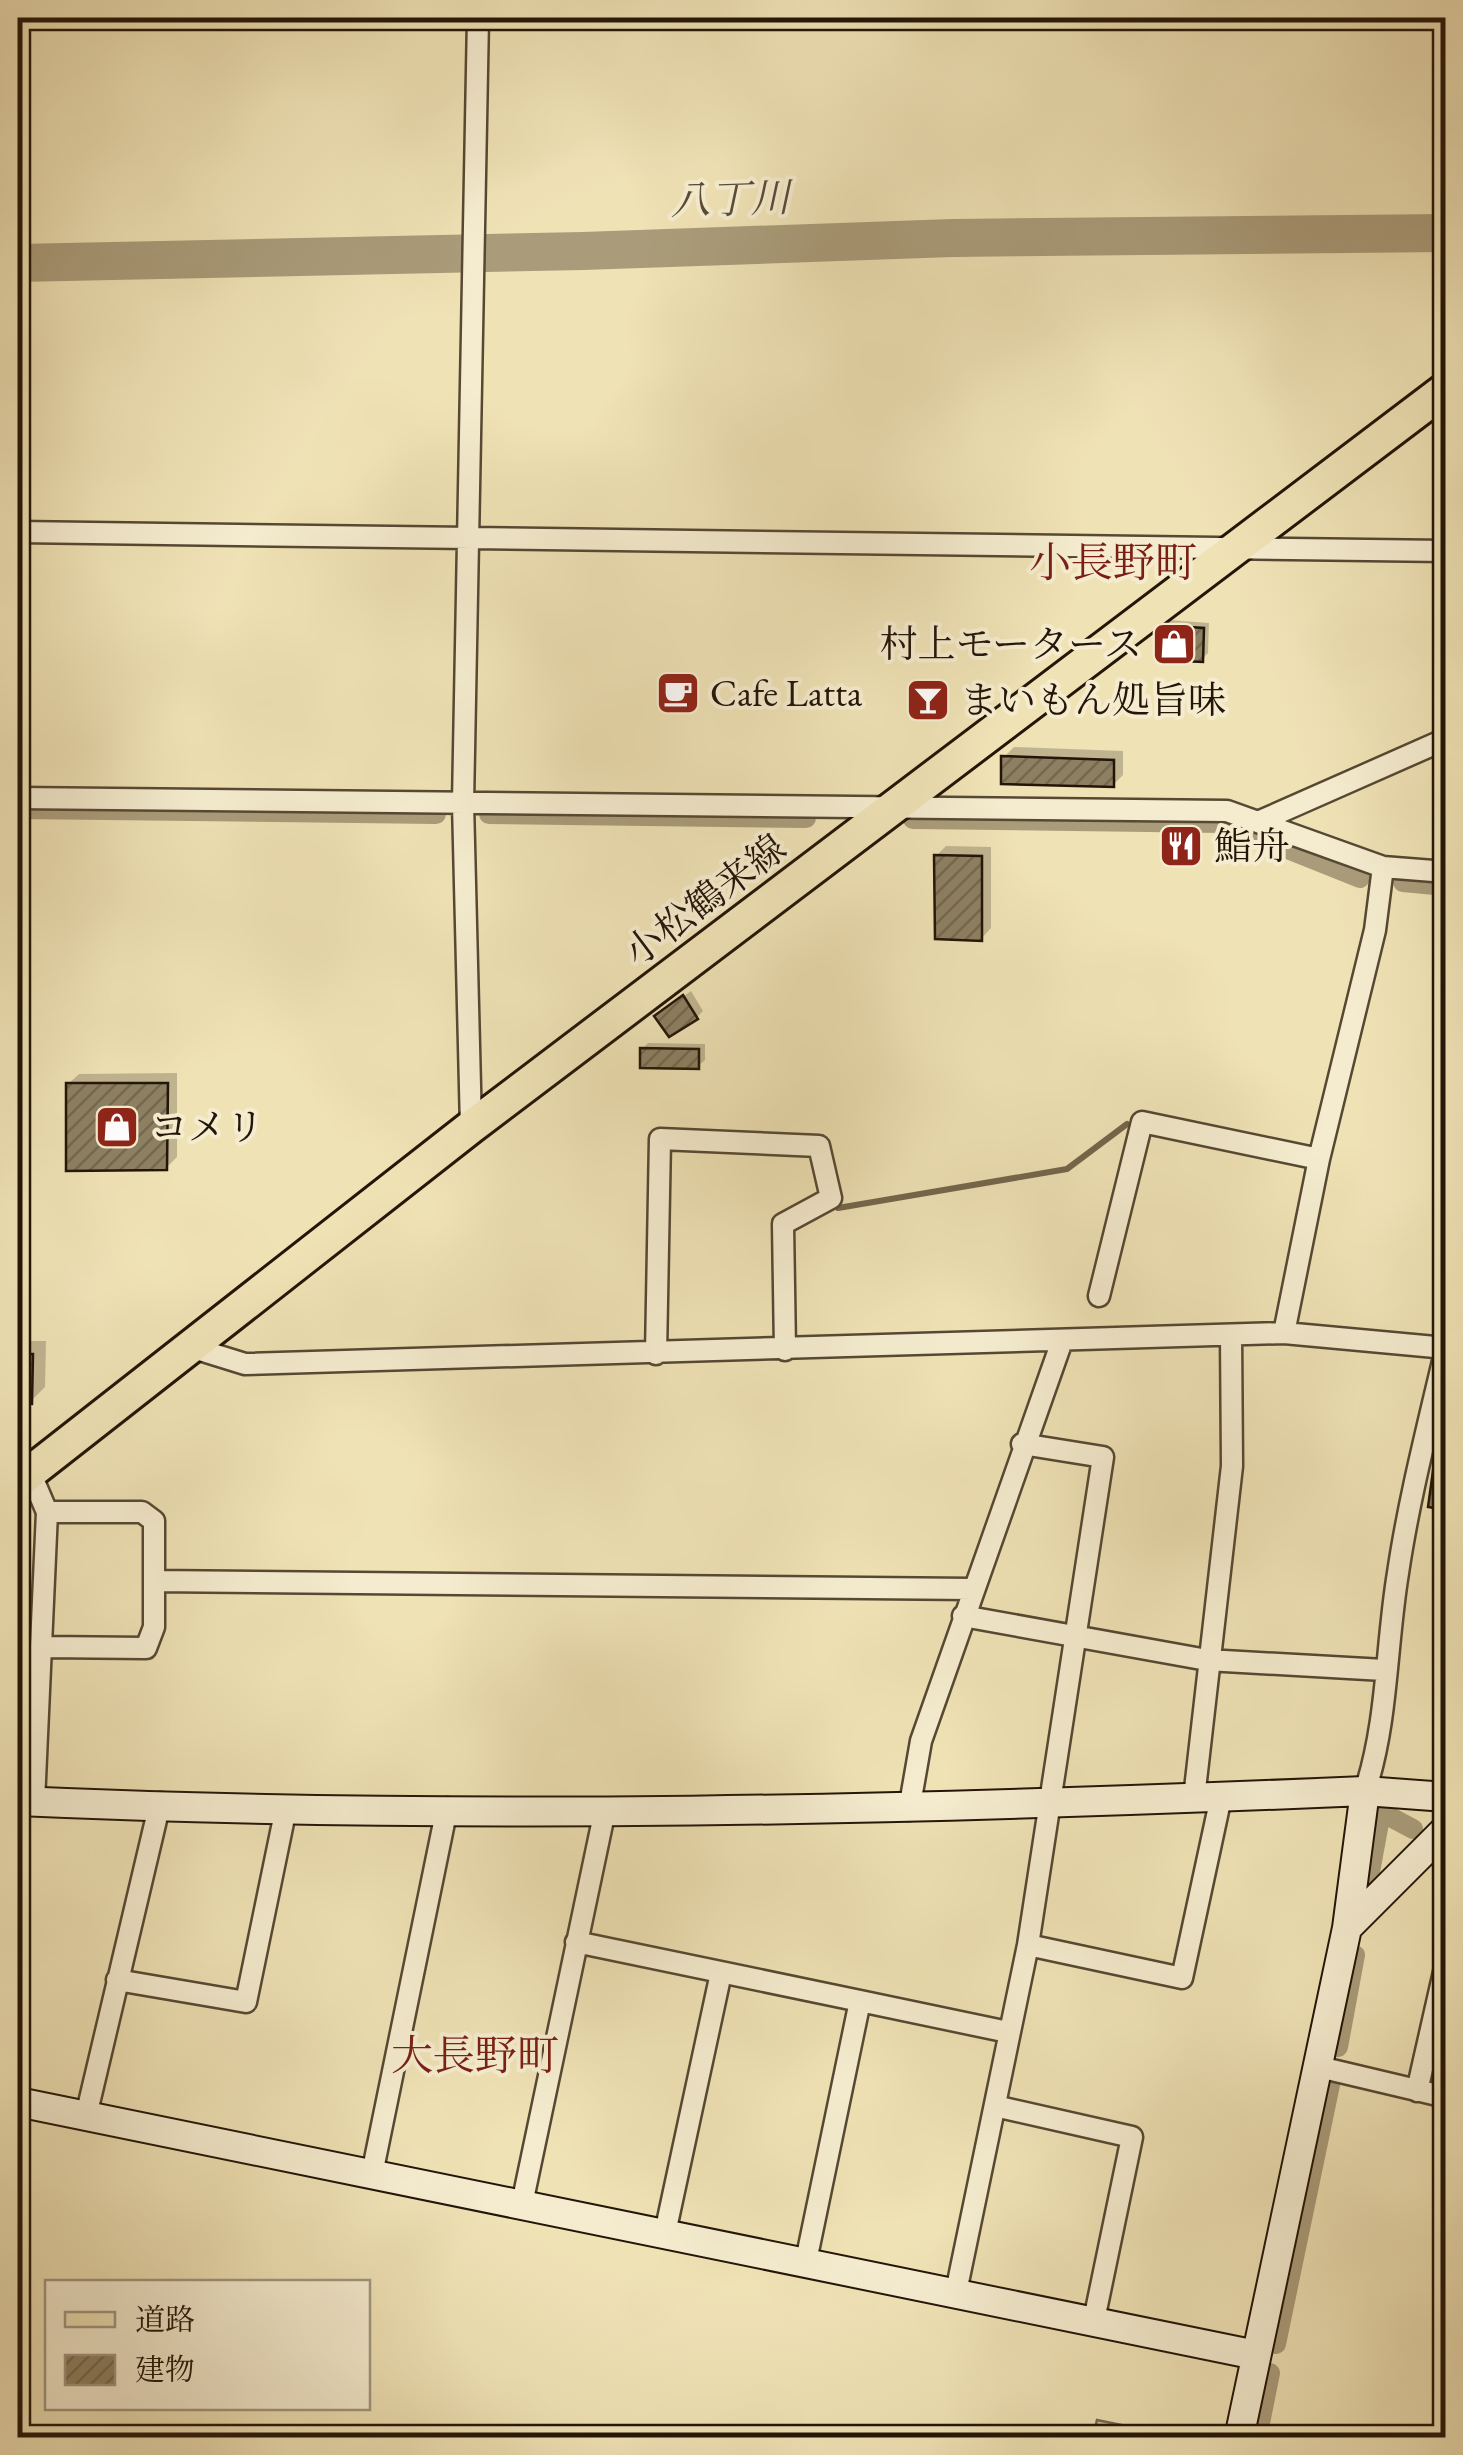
<svg xmlns="http://www.w3.org/2000/svg" width="1463" height="2455" font-family="'EB Garamond','Noto Serif JP',serif">
  <style>
    .grass { fill: #ccbf98; stroke: #786a50; stroke-width: 2.5 }
    .shadow { fill: #0003 }
    .lines { fill: none; stroke-linecap: round; stroke-linejoin: round }
    .stream { stroke: #74664c; stroke-width: 6 }
    .canal { stroke: #aa9c7a; stroke-width: 20 }
    .river { stroke: #aa9c7a; stroke-width: 38 }
    .building { fill: url(#building-hatch); stroke: #231508; stroke-width: 2.5 }
    .street-casing { stroke: #564833; stroke-width: 25 }
    .secondary-casing { stroke: #231508; stroke-width: 32 }
    .primary-casing { stroke: #231508; stroke-width: 38 }
    .street { stroke: #f5eccf; stroke-width: 20 }
    .secondary { stroke: #f5eccf; stroke-width: 28 }
    .primary { stroke: #efe2b5; stroke-width: 32 }
    .labels { text-anchor: middle; stroke-width: 8; stroke-linejoin: round; paint-order: stroke }
    .poi-label { font-size: 38px; fill: #231508; stroke: #f5eccf; text-anchor: start }
    .street-label { font-size: 38px; fill: #231508; stroke: #f5eccf }
    .water-label { font-size: 40px; font-style: italic; fill: #594b36; stroke: #f5eccf }
    .quarter-label { font-size: 42px; fill: #7a1f14; stroke: #f5eccf }
  </style>
  <defs>
    <pattern id="building-hatch" width="6" height="6" patternUnits="userSpaceOnUse" patternTransform="scale(2.5)"><rect width="6" height="6" fill="#8d8062"/><path d="M-1 1l2-2M0 6l6-6M5 7l2-2" fill="none" stroke="#73684f"/></pattern>
  </defs>
  <rect width="100%" height="100%" fill="#efe2b5"/>
  <filter id="stains"><feTurbulence type="fractalNoise" baseFrequency=".002" numOctaves="4"/><feColorMatrix values="0 0 0 0 .2 0 0 0 0 .09 0 0 0 0 .02 0 0 0 .5 -.17"/></filter>
  <radialGradient id="worn" r=".72"><stop offset=".6" stop-color="#630" stop-opacity="0"/><stop offset="1" stop-color="#630" stop-opacity=".3"/></radialGradient>
  <path class="grass" d="M1097 2420 1180 2437H1093Z"/>
  <path class="shadow" d="M1168 620 1209 623 1208 653 1202 659 1161 626Z
    M1014 747 1123 751V775L1113 785 1004 757Z
    M946 846 991 847V928L981 939 936 856Z
    M691 991 703 1011 697 1017 664 1010Z
    M648 1043 705 1044V1060L698 1066 642 1049Z
    M177 1073V1157L166 1168 68 1084 79 1074Z
    M18 1341H46L45 1387 31 1401H18Z"/>
  <g class="lines">
    <path class="stream" d="M838 1208 1067 1169 1127 1124"/>
    <path class="canal" d="M18 809 436 814
      M489 814 806 818
      M913 819 1223 823 1360 878
      M1403 882 1446 886
      M1368 1883 1381 1812 1413 1829
      M1338 2047 1355 1955
      M1276 2344 1331 2080
      M1257 2438 1270 2373"/>
    <path class="river" d="M18 263 583 251 952 238 1446 233"/>
  </g>
  <path class="building" d="M1159 625 1204 628 1203 662 1158 660Z
    M1001 756 1114 760V787L1001 784Z
    M934 855 982 856V941L935 939Z
    M683 995 698 1019 669 1037 654 1016Z
    M640 1048 699 1049V1069L640 1068Z
    M66 1083H168L167 1170 66 1171Z
    M18 1354H33L32 1404 18 1403Z
    M1433 1471 1446 1473V1510L1428 1507Z"/>
  <g class="lines">
    <g class="street-casing">
      <path id="street" d="M18 532 1446 551
        M18 798 1227 811 1383 867 1446 872
        M1258 822 1446 739
        M471 1127 463 803 478 18
        M1099 1296 1142 1122 1319 1159
        M1284 1333 1319 1159 1375 930 1383 867
        M187 1346 245 1364 1284 1333 1446 1348C1429 1422 1409 1498 1398 1573 1386 1645 1388 1721 1365 1791
        M656 1354 660 1139 819 1146 831 1198 783 1224 785 1350
        M30 1472 47 1512 34 1802
        M47 1512H142L154 1521V1581
        M963 1616 1207 1660 1384 1670
        M44 1647 146 1648 154 1627V1581L972 1589
        M1194 1798 1232 1466 1231 1335
        M909 1810 921 1741 1062 1341
        M576 1942 860 2001 806 2261
        M1028 1945 1182 1978 1221 1797
        M117 1980 246 2002 286 1808
        M860 2001 1008 2032
        M1315 2066 1446 2097
        M1417 2091 1446 1963
        M995 2106 1132 2137 1094 2320
        M86 2116 160 1803
        M372 2174 447 1808
        M522 2204 605 1810
        M665 2233 721 1973
        M956 2292 1028 1945 1103 1457 1022 1444"/>
    </g>
    <g class="secondary-casing">
      <path id="secondary" d="M18 1801C466 1821 917 1810 1365 1791L1446 1797
        M1347 1928 1446 1829
        M18 2102 1256 2355
        M1239 2438 1347 1928 1365 1791"/>
    </g>
    <g class="primary-casing">
      <path id="primary" d="M18 1482 471 1127 1446 389"/>
    </g>
    <use href="#street" class="street"/>
    <use href="#secondary" class="secondary"/>
    <use href="#primary" class="primary"/>
  </g>
  <defs>
    <g id="shop-square" transform="scale(2.25)"><rect x="-9" y="-9" width="18" height="18" rx="4" fill="#8f2418" stroke="#f5eccf"/><path d="M-5-2.5h2.3a2.7 3.5 0 0 1 5.4 0H5L5.5 6h-11ZM-1.5-2.5h3a1.5 2.3 0 0 0-3 0Z" fill="#fff"/></g>
    <g id="cafe-square" transform="scale(2.25)"><rect x="-9" y="-9" width="18" height="18" rx="4" fill="#8f2418" stroke="#f5eccf"/><path d="M-5.5-4.5H6V0H3Q3 3.5 0 3.5H-2.5Q-5.5 3.5-5.5 0ZM3-3.2v2h1.7v-2ZM-6 4.5H4V6H-6Z" fill="#fff"/></g>
    <g id="bar-square" transform="scale(2.25)"><rect x="-9" y="-9" width="18" height="18" rx="4" fill="#8f2418" stroke="#f5eccf"/><path d="M-6-5H6L.8 .8V4.5H3.5V6h-7V4.5H-.8V.8Z" fill="#fff"/></g>
    <g id="restaurant-square" transform="scale(2.25)"><rect x="-9" y="-9" width="18" height="18" rx="4" fill="#8f2418" stroke="#f5eccf"/><path d="M-5-6h1v4h1v-4h1v4h1v-4h1v5L-1.5 .5V6h-2V.5L-5-1ZM5-6V6H3V1.5H1.5Q1.5-4 5-6Z" fill="#fff"/></g>
  </defs>
  <g fill-rule="evenodd">
    <use href="#shop-square" x="1174" y="644"/>
    <use href="#cafe-square" x="678" y="693"/>
    <use href="#bar-square" x="928" y="700"/>
    <use href="#restaurant-square" x="1181" y="846"/>
    <use href="#shop-square" x="117" y="1127"/>
  </g>
  <g class="labels">
    <g class="poi-label">
      <text x="1142" y="657" text-anchor="end">村上モータース</text>
      <text x="710" y="706">Cafe Latta</text>
      <text x="960" y="713">まいもん処旨味</text>
      <text x="1214" y="859">鮨舟</text>
      <text x="150" y="1140">コメリ</text>
    </g>
    <g class="street-label">
      <text transform="translate(705 900) rotate(-37)" y="13">小松鶴来線</text>
    </g>
    <g class="water-label">
      <text transform="translate(730 199) rotate(-2)" y="14">八丁川</text>
    </g>
    <g class="quarter-label">
      <text x="1113" y="577">小長野町</text>
      <text x="475" y="2070">大長野町</text>
    </g>
  </g>
  <rect width="1463" height="2455" fill="none" stroke="#efe2b5" stroke-width="60"/>
  <rect x="20" y="20" width="1423" height="2415" fill="none" stroke="#231508" stroke-width="5"/>
  <rect x="30" y="30" width="1403" height="2395" fill="none" stroke="#231508" stroke-width="2.5"/>
  <rect x="45" y="2280" width="325" height="130" fill="#f5eccf" stroke="#a1967f" stroke-width="2.5"/>
  <rect x="65" y="2312" width="50" height="15" fill="#efe2b5" stroke="#a1967f" stroke-width="2.5"/>
  <text x="135" y="2330" font-size="30" fill="#231508">道路</text>
  <rect x="65" y="2355" width="50" height="30" fill="url(#building-hatch)" stroke="#a1967f" stroke-width="2.5"/>
  <text x="135" y="2380" font-size="30" fill="#231508">建物</text>
  <rect width="100%" height="100%" filter="url(#stains)"/>
  <rect width="100%" height="100%" fill="url(#worn)"/>
</svg>
